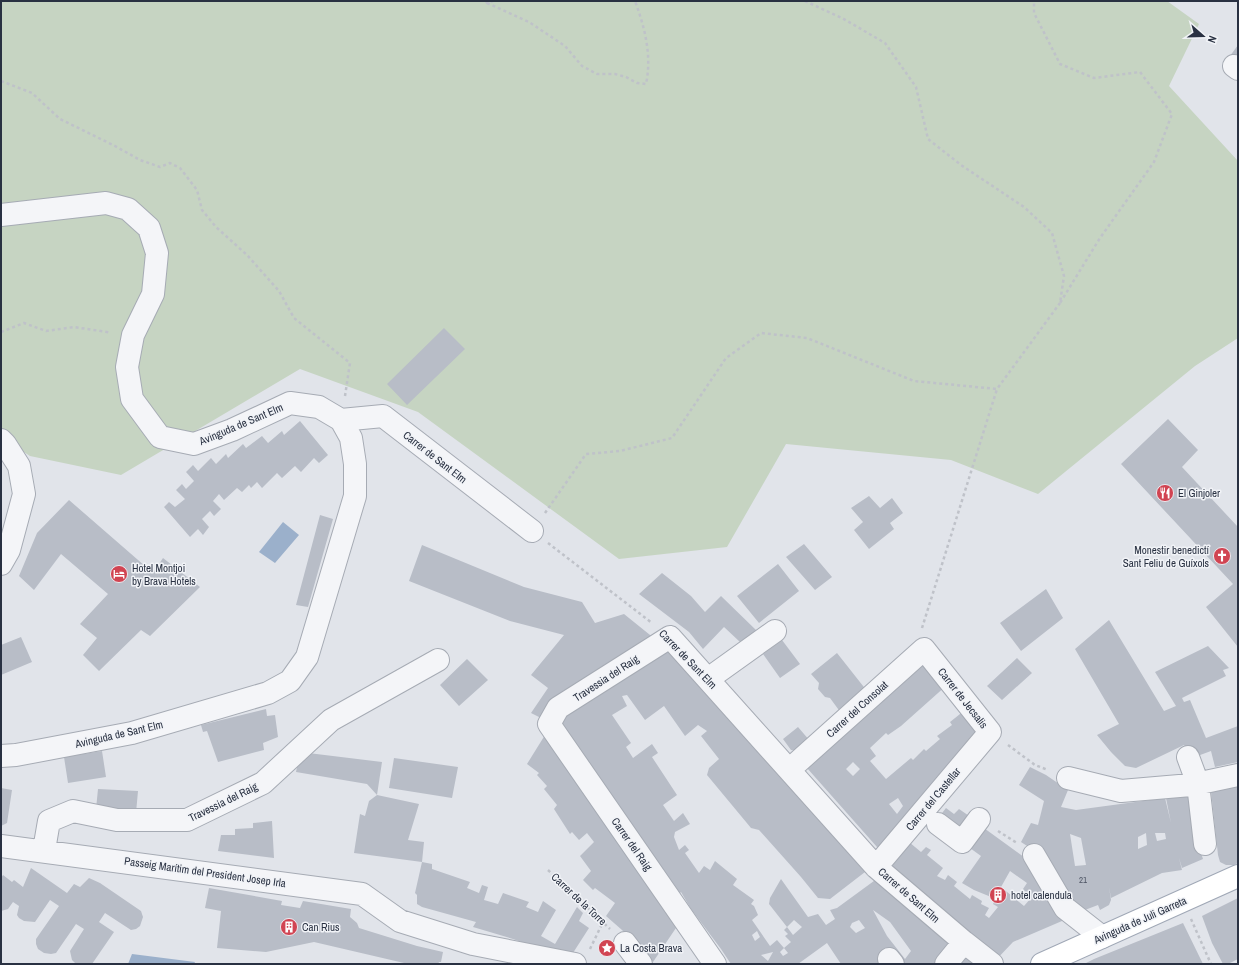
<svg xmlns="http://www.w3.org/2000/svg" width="1239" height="965" font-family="'Archivo Narrow',sans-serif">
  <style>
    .green { fill: #c6d4c2 }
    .water { fill: #9bb0cb }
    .building { fill: #b8bdc7; fill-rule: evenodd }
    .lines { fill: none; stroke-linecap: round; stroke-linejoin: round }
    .minor-casing { stroke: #a6abb4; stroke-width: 24 }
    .major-casing { stroke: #a0a8b6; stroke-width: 24 }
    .path { stroke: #bfc2c9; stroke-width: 2.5; stroke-dasharray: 3 3; stroke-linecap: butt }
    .minor { stroke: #f4f5f8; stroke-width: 22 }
    .major { stroke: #fff; stroke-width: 22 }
    .labels { text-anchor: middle; stroke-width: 3; stroke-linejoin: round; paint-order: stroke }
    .number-label { font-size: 9px; fill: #4d5463 }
    .street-label { font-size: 11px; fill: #293142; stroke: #f1f3f7 }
    .poi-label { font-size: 11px; fill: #293142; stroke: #f1f3f7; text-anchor: start }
  </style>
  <rect width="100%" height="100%" fill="#e1e4ea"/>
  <path class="green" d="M1 1H1167L1199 24 1169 86 1238 161V338L1195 366 1038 494 951 460 786 444 727 547 619 559 418 412 300 369 121 475 30 456 1 437Z"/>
  <path class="water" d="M283 522 299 535 275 563 259 552Z
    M132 954 195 962 194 964H128Z"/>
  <path class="building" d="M1238 45V60L1230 56Z
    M444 328 465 349 407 405 387 384Z
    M1168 419 1198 450 1182 467 1238 527V647L1206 607 1233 584 1121 464Z
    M300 421 328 455 319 463 314 458 301 472 295 466 282 478 277 473 262 488 257 482 251 488 249 485 242 492 237 488 224 500 219 494 213 501 221 509 214 516 210 511 202 519 209 527 203 535 198 529 190 537 164 507 169 502 175 507 185 499 176 490 182 484 186 489 194 481 186 472 193 465 198 471 211 458 216 464 226 454 228 458 243 444 246 448 262 436 268 443 282 431 284 435Z
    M869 496 880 508 892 498 903 513 890 523 894 529 869 549 854 530 863 522 851 508Z
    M69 500 153 573 163 558 200 587 150 636 141 630 99 671 83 655 97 638 80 624 108 594 61 554 34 590 19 576 37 533Z
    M320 515 333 519 308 607 296 605Z
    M804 544 832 577 815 590 786 557Z
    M422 545 524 587 582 602 595 623 624 614 655 639 545 720 531 713 548 688 531 675 564 635 510 621 409 581Z
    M778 564 799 591 759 623 737 596Z
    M662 573 691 596 705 612 721 596 757 631 740 642 724 627 703 649 689 632 639 594Z
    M1046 589 1063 618 1021 651 1000 623Z
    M1109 620 1164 711 1176 706 1155 672 1208 646 1229 668 1223 670 1226 676 1182 698 1184 702 1190 700 1206 738 1238 726V762L1215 767 1211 751 1192 758 1184 745 1136 768 1125 766 1111 752 1097 735 1119 724 1075 649Z
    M21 637 32 662 1 675V645Z
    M782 640 800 664 780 678 763 654Z
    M670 649 865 872 830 899 818 898 801 877 759 830 751 828 707 775 709 768 719 759 701 736 707 731 698 725 685 736 664 706 645 720 627 695 622 696 627 706 612 715 631 743 626 747 633 758 652 744 658 753 652 757 677 795 663 805 674 821 683 813 690 824 675 832 674 837 679 850 685 845 689 850 685 853 699 873 704 866 710 870 715 861 737 879 733 885 754 900 751 904 754 906 758 915 752 920 770 946 777 940 784 948 780 952 783 956 788 953 784 948 791 942 785 936 788 934 784 930 787 927 769 904 770 898 781 879 808 917 818 914 826 925 835 919 830 910 837 908 878 878 959 944 942 964H841L827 943 798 964H731L721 949 691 909 681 892 680 893 560 724 565 717ZM873 910 890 922 911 951 905 959 887 936ZM794 920 802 927 793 935 787 927ZM859 920 865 928 856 933 850 927 852 923ZM757 931 760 937 755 941 752 935ZM773 952 768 961 761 955Z
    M837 653 867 691 841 713 830 698 825 697 818 689 819 683 811 674Z
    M1017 658 1032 673 1002 700 987 686Z
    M467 659 488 680 459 706 440 685Z
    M929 660 947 685 901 726 888 735 886 733 870 748 876 756 870 761 886 779 911 758 913 760 924 749 926 751 940 739 937 736 952 725 950 722 965 710 982 732 887 846 877 847 807 768ZM853 762 860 769 853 776 846 769ZM898 798 903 806 897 814 889 804Z
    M266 709 267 716 275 715 278 737 263 743 264 750 218 762 207 731 203 732 201 725Z
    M798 727 810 741 798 751 791 750 783 739Z
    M545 735 680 922 653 962 622 930 606 916 615 903 595 888 593 890 583 880 591 871 580 856 594 842 587 833 579 840 572 832 570 834 554 809 557 805 544 789 547 786 537 775 539 773 527 764Z
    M102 751 106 777 68 783 64 757Z
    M300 752 382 762 377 795 367 784 296 772Z
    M394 758 458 767 452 798 389 788Z
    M1030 767 1046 775 1068 790 1061 807 1076 810 1165 798 1171 823 1166 798 1189 796 1201 853 1203 859 1182 868 1179 858 1182 870 1162 873 1111 898 1109 887 1111 900 1109 905 1100 910 1098 905 1077 913 1041 855 1021 842 1031 823 1038 825 1044 801 1019 785ZM1146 833 1147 845 1138 849V837ZM1155 833H1165L1166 839 1157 841ZM1070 834 1081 838 1086 865 1075 866Z
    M1238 786V863L1234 865H1226L1220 862 1218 855 1211 791Z
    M1 788 12 790 7 823 1 826Z
    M98 789 138 791 136 813 96 809Z
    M377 795 419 804 408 840 424 842 422 862 432 864V869L470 882 467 888 479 893 482 885 488 887 484 900 498 904 503 893 529 902 526 907 538 912 543 901 556 910 541 936 555 944 577 907 583 913 579 921 589 928 571 956 535 947 513 939 473 927 476 922 422 907 417 904V895L415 893 422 862 354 853 360 814 365 816 369 801Z
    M946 808 954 814 959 809 975 820 961 838 939 817Z
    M272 821 274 858 218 851 221 835H235V829L253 828V823Z
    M977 823 1028 860 1067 917 1062 921 1013 942 995 961 887 868 909 842 921 852 926 847 931 850 927 855 943 868 937 876 945 880 948 875 957 882 954 886 970 899 972 895 982 901 981 904 989 908 985 915 989 918 998 907 993 904 996 899 974 890 962 883 981 856 963 843ZM1010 871 1027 883 1023 889 1031 898 1024 906 1001 887Z
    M31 868 67 893 74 884 80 887 89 878 100 883 141 911 143 917 140 926 136 929 131 930 105 913 99 922 114 932 92 964H76L72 960 70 951 84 929 76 924 56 953 51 954 44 953 38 949 36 944V939L59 906 50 900 35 922 24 921 19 918 17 915 19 906 13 902 8 909 1 911V878L3 875 12 882 14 880 23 887Z
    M209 888 282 901 281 905 300 908 303 901 351 909 350 917 357 923 359 928 417 946 443 952 441 962H439L438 964H403L404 963 314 942 266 952 217 948 221 911 205 908Z
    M1238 898V959L1228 964H1223L1212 943 1202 916Z
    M1183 923 1203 964H1084L1094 959Z
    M965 950 984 964H953Z"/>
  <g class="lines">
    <g class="minor-casing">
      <path id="minor" d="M1234 66 1238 69
        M1 215 106 203 128 209 149 228 157 253 153 294 133 335 127 367 132 399 160 437 194 444 232 430 290 403 319 407 341 420 351 438 355 464V496L307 657 290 681 268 693 132 733 16 755 1 756
        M341 420 383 416 532 531
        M1 440 5 444 19 466 24 494 9 550 1 564
        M708 679 775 631
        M1188 757 1198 784 1205 844
        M789 770 924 649 990 732 876 867
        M1068 778 1121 791 1191 785 1238 775
        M938 824 962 842 979 819
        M1 846 362 894 400 921 473 944 575 964
        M44 850 49 821 73 811 117 820H187L263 783 331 720 438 660
        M1034 855 1065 908 1102 937
        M625 943 641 964
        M889 959 893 964
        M715 964 549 724 558 708 670 637 876 867 964 942 992 964
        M946 964 964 942"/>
    </g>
    <g class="major-casing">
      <path id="major" d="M1042 964 1238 876"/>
    </g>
    <path class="path" d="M486 1 487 3 493 1
      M805 1 842 18 885 43 916 87 928 139 961 165 1024 207 1052 233 1064 276 1060 303 1100 238 1154 162 1172 114 1140 72 1094 78 1060 64 1034 13V1
      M487 3 529 22 565 46 582 66 597 74H615L626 77 637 83 646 84C652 56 645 28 635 1
      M1 81 32 93 60 119 115 146 140 160 160 167 170 163 180 168 197 190 202 210 216 227 247 255 279 291 294 318 350 363 345 396
      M1 332 24 323 46 331 74 327 107 332 110 334
      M545 513 586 454 620 451 672 438 726 358 761 333 807 338 914 381 997 389 1060 303
      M548 543 652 623
      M922 628 997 389
      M1008 745 1035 765 1048 770
      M998 831 1017 843
      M548 870 610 929
      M1191 919 1211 964
      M590 949 603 922"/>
    <use href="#minor" class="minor"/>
    <use href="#major" class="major"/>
  </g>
  <defs>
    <g id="restaurant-disc" transform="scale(0.9)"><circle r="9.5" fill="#d14452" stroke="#f1f3f7"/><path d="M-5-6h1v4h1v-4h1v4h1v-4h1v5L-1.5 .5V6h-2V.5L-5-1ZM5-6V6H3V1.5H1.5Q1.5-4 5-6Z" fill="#fff"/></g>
    <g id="church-disc" transform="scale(0.9)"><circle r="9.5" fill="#d14452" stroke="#f1f3f7"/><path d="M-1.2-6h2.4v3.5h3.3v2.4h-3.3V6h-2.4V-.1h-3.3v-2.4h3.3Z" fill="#fff"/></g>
    <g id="hotel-disc" transform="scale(0.9)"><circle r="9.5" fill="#d14452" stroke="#f1f3f7"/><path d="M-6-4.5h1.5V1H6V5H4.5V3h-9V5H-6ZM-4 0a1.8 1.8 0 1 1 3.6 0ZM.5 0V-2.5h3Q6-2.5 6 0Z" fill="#fff"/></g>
    <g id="building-disc" transform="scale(0.9)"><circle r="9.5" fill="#d14452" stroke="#f1f3f7"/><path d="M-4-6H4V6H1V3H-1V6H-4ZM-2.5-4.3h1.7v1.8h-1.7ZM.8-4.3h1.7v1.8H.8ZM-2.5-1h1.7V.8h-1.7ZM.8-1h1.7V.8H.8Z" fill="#fff"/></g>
    <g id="sight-disc" transform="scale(0.9)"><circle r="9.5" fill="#d14452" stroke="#f1f3f7"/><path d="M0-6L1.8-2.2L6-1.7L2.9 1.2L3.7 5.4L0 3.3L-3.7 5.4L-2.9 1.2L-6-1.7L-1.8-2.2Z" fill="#fff"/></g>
  </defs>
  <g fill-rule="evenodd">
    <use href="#restaurant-disc" x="1165" y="493"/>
    <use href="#church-disc" x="1222" y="556"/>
    <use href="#hotel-disc" x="119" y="574"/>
    <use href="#building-disc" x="998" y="895"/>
    <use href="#building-disc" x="289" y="927"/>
    <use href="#sight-disc" x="607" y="948"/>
  </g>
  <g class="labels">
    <g class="number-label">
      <text x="1083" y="883">21</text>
    </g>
    <g class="street-label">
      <text transform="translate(241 424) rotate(-23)" y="4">Avinguda de Sant Elm</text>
      <text transform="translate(435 457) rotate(38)" y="4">Carrer de Sant Elm</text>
      <text transform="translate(688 659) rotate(46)" y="4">Carrer de Sant Elm</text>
      <text transform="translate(606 678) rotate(-33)" y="4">Travessia del Raig</text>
      <text transform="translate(963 698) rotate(52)" y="4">Carrer de Jecsalis</text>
      <text transform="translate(857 709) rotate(-42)" y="4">Carrer del Consolat</text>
      <text transform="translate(119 734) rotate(-13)" y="4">Avinguda de Sant Elm</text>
      <text transform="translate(933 799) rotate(-50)" y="4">Carrer del Castellar</text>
      <text transform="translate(223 802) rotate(-26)" y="4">Travessia del Raig</text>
      <text transform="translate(632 844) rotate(55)" y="4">Carrer del Raig</text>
      <text transform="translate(205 872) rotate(8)" y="4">Passeig Marítim del President Josep Irla</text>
      <text transform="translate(909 895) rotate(41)" y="4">Carrer de Sant Elm</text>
      <text transform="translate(579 899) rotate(43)" y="4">Carrer de la Torre</text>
      <text transform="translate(1140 920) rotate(-24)" y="4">Avinguda de Juli Garreta</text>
    </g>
    <g class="poi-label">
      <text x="1178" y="497">El Ginjoler</text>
      <text x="1209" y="554" text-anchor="end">Monestir benedictí<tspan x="1209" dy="13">Sant Feliu de Guíxols</tspan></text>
      <text x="132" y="572">Hotel Montjoi<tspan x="132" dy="13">by Brava Hotels</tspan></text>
      <text x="1011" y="899">hotel calendula</text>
      <text x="302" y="931">Can Rius</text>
      <text x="620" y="952">La Costa Brava</text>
    </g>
  </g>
  <rect width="1239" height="965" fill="none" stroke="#293142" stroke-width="4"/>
  <g transform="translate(1203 36) rotate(110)" stroke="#f1f3f7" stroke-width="3" paint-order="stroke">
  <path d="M0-3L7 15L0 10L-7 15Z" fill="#293142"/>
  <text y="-6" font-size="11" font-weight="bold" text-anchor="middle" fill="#293142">N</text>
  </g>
</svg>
